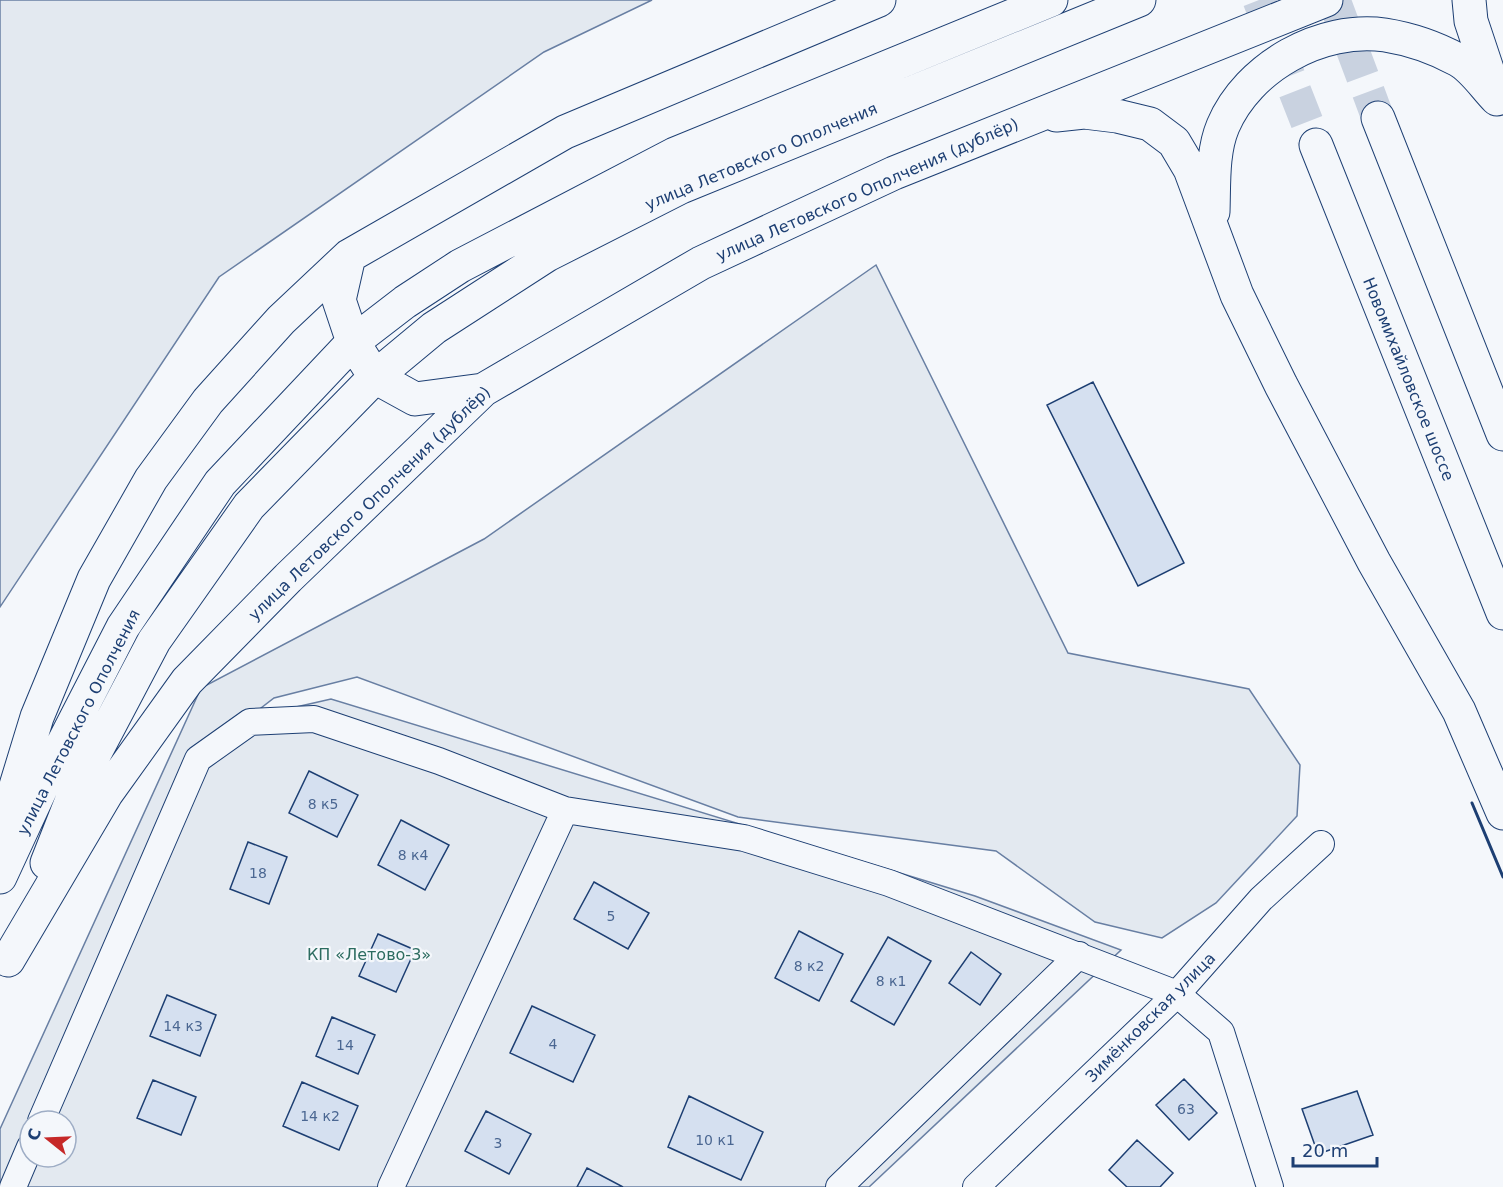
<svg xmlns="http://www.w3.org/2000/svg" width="1503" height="1187" font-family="'DejaVu Sans',sans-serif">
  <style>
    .green { fill: #e3e9f0; stroke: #687fa3; stroke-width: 1.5; fill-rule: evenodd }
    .building { fill: #d5e0f0; stroke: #1d3f73; stroke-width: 1.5 }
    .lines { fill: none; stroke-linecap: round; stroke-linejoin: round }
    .secondary-tunnel { stroke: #c9d2e0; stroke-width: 33; stroke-dasharray: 33 16; stroke-linecap: butt }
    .street-casing { stroke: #1d3f73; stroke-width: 28 }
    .secondary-casing { stroke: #1d3f73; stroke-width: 35 }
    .street { stroke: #f4f7fb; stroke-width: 26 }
    .secondary { stroke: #f4f7fb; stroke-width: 33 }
    .wall { stroke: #1d3f73; stroke-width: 3 }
    .labels { text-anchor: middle; stroke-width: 4.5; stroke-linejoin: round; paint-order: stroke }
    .number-label { font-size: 14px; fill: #4b6792 }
    .street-label { font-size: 16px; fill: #1d3f73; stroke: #f4f7fb }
    .park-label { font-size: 16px; fill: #2c6c60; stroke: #f4f7fb }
  </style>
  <rect width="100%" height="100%" fill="#f4f7fb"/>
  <path class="green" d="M0 0H652L544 52 219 277 0 607Z
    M876 265 1068 653 1249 689 1300 765 1297 816 1216 903 1162 938 1095 922 996 851 738 817 357 677 274 698 248 718 331 699 975 896 1121 950 869 1187H0V1129L201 688 484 539ZM30 1121H66V1157H30Z"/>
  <path class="building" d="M1093 382 1184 563 1138 586 1047 405Z
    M309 771 358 795 337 837 289 813Z
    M401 820 449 845 425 890 378 865Z
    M248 842 287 857 269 904 230 889Z
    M594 882 649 913 628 949 574 919Z
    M799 931 843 954 819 1001 775 978Z
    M378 934 415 950 396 992 359 976Z
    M888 937 931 961 894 1025 851 1001Z
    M971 952 1001 974 980 1005 949 983Z
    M167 995 216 1015 200 1056 150 1036Z
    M532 1006 595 1035 573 1082 510 1053Z
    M332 1017 375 1035 358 1074 316 1056Z
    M1184 1079 1217 1113 1189 1140 1156 1105Z
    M153 1080 196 1097 181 1135 137 1118Z
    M302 1082 358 1106 339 1150 283 1126Z
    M1357 1091 1373 1135 1318 1154 1302 1109Z
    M689 1096 763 1132 741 1180 668 1147Z
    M486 1111 531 1134 509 1174 465 1151Z
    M1137 1140 1173 1173 1160 1187H1127L1109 1170Z
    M587 1168 623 1187H577Z"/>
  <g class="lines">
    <path class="secondary-tunnel" d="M1259 0 1316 145
      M1334 0 1378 118"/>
    <g class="street-casing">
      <path id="street" d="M41 1121 198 759 250 722 314 719 439 761 565 810 744 838 889 883 1177 994 1221 1032 1270 1187
        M13 1187 30 1147
        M391 1187 565 810
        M839 1187 1079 955
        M976 1187 1177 994 1261 899 1321 844"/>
    </g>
    <g class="secondary-casing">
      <path id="secondary" d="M1469 0 1471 21 1495 93
        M1056 115 1084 112 1117 116 1150 124 1174 142 1190 169 1237 295 1281 385 1374 562 1459 711 1503 813
        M1378 118 1503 434
        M1316 145 1503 613
        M1213 212C1214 184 1212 152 1223 126 1248 67 1321 26 1385 35 1410 39 1436 48 1458 60 1473 68 1485 87 1497 99
        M349 256 339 300 353 342 375 377 415 399 483 390
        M1 835 37 717 94 579 151 479 208 401 281 320 349 256 565 132 879 0
        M47 863 77 787 154 641 249 506 375 377 434 328 547 255 681 187 1139 0
        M0 877 49 771 123 627 220 483 353 342 405 302 460 266 675 154 1051 0
        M8 960 106 794 187 681 288 578 483 390 701 263 894 173 1326 0"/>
    </g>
    <use href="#street" class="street"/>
    <use href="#secondary" class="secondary"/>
    <path class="wall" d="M1472 803 1503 877"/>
  </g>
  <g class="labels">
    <g class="number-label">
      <text x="323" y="809">8 к5</text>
      <text x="413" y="860">8 к4</text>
      <text x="258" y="878">18</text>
      <text x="611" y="921">5</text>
      <text x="809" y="971">8 к2</text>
      <text x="891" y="986">8 к1</text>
      <text x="183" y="1031">14 к3</text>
      <text x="553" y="1049">4</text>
      <text x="345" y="1050">14</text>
      <text x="1186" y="1114">63</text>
      <text x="320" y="1121">14 к2</text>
      <text x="715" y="1145">10 к1</text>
      <text x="498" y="1148">3</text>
    </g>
    <g class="street-label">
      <text transform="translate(761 156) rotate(-23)" y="6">улица Летовского Ополчения</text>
      <text transform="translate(867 189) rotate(-24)" y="6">улица Летовского Ополчения (дублёр)</text>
      <text transform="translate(1409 379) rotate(68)" y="6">Новомихайловское шоссе</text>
      <text transform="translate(369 503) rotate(-44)" y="6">улица Летовского Ополчения (дублёр)</text>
      <text transform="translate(78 722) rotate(-63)" y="6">улица Летовского Ополчения</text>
      <text transform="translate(1150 1017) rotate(-45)" y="6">Зимёнковская улица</text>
    </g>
    <g class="park-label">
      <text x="369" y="960">КП «Летово-3»</text>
    </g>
  </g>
  <g transform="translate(48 1139) rotate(288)"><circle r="28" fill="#f4f7fb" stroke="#9eadc5" stroke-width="1.5"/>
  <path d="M0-4.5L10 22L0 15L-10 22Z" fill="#c62828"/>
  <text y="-9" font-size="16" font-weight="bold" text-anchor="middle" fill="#1d3f73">С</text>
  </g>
  <path d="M1293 1157v9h84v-9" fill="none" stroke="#1d3f73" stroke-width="3"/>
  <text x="1302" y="1157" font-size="18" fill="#1d3f73" stroke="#f4f7fb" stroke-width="4.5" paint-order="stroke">20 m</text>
</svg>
